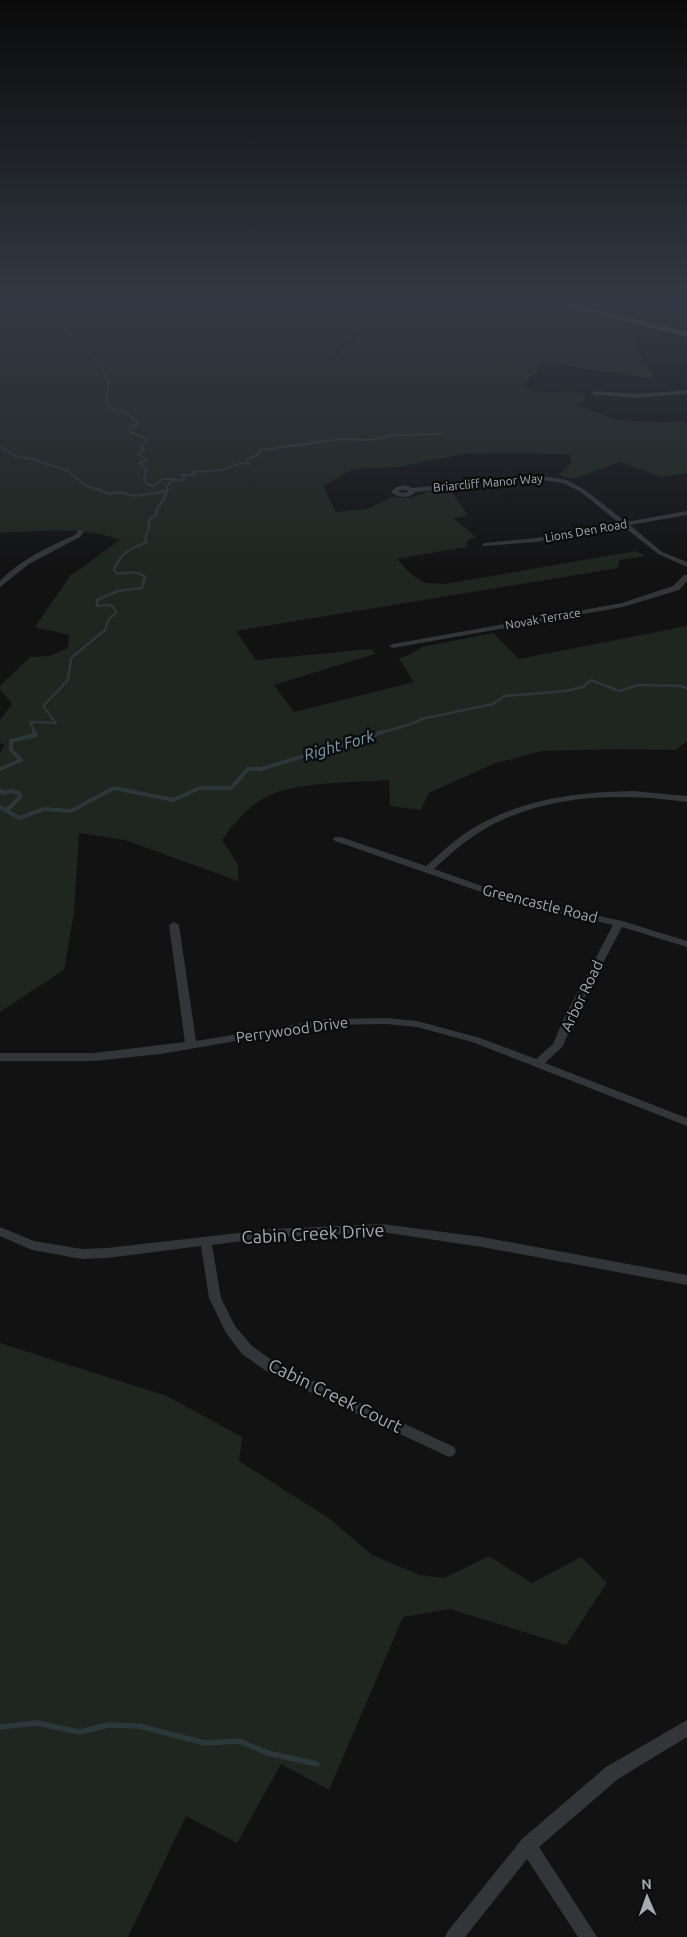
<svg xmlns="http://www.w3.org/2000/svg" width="687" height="1937" font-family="Ubuntu,sans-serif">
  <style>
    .green { fill: #1e261f }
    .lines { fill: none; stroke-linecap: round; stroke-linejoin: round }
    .stream-far3 { stroke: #2c363b; stroke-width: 2 }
    .stream-far2 { stroke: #2c363b; stroke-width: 2.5 }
    .stream-far1 { stroke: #2c363b; stroke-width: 4 }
    .stream { stroke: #2c363b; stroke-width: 5.5 }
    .minor { fill: #333538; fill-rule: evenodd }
    .primary { fill: #4f5257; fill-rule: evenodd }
    .labels { text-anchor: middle; stroke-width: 5; stroke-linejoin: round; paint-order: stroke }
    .far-street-label { font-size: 12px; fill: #a4abb3; stroke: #0d0d0e }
    .street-label { font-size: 15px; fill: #a4abb3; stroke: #0d0d0e }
    .water-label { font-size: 16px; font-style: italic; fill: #7c9dad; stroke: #0d0d0e }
    .near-street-label { font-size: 18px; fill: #a4abb3; stroke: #0d0d0e }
  </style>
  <rect width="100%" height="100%" fill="#121213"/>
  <path class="green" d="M0 300H109L106 302 147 305C157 302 166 305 176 300H392L341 347 328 363 391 304 468 313 466 300H528L623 321 655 379 547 363 545 361 536 371 539 372 533 375 523 386C539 396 559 391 576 392 580 393 584 395 588 397L575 405 619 420 661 422 681 421 687 423V473L660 477 621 462 573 479 559 475 571 463 570 454 473 453 430 460 402 467 354 469 323 486 336 512 367 509 392 497 410 498 427 492 451 490 468 516 453 518 476 537 467 541V547L397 559 410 573 425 583 445 584 636 551 646 556 620 560 618 568 236 631 256 660 371 649 375 654 274 685 294 712 414 682 399 658 409 655 422 647 493 633 519 659 687 626V741L676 750 617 749 542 751 493 764 429 793 421 810 390 806 389 780C354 783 296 781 266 797 247 807 234 823 222 840L238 865V881L125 840 79 833 74 912 64 970 0 1012V753L5 745 0 743V720L12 704 0 689V686L30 657 50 656 68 648 69 635 35 627 70 576 120 540C85 526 37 531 0 533Z
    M0 1343 167 1396 242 1437 239 1461 330 1519 372 1555 420 1575 444 1578 489 1556 532 1583 581 1557 607 1583 566 1645 450 1609 403 1617 329 1790 281 1764 237 1843 186 1816 128 1937H0Z"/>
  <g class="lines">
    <path class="stream-far3" d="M26 300 31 301 64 324 74 340 88 351 103 370 108 384 107 404 109 408C120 411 132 413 138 424L131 427 129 432 142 436 146 440 140 448 145 450 138 454 148 460 139 463 147 469 144 477 146 484 153 486 162 479H174
      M0 446 15 456 32 459 68 471 85 485 101 491
      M167 491V486L172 480H184L185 478 182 475H195L193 472 222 470 241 463 249 464 247 459 256 456 261 450 341 439 371 440 392 435 444 434"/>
    <path class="stream-far2" d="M97 489 110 494 119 492 135 496 168 491
      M35 733 30 722 56 723 43 706 68 680 71 658 105 630 109 619 117 612 111 605 97 606V600L118 591 142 588 145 577C136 570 128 573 117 574L114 570C121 552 130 549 147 542L145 538 149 528V520L157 514 156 511 164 499 167 489
      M380 733C390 729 415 725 421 719L493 704 504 696 566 691 583 687 591 680 619 691 638 685 680 686 687 688"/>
    <path class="stream-far1" d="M0 769 21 760 11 750V741L36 735 34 732
      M0 790 3 793 10 791 19 793 20 797 7 810
      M0 807 19 818 44 809 71 811 114 788 173 800 200 788H231L248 769H261L383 732"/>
    <path class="stream" d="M0 1727 37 1723 79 1732 109 1725 139 1726 205 1743 239 1741 268 1753 317 1764"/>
    <path class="minor" d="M687 390V394L637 398 595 395 592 393 595 391 637 394Z
      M537 475 567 480 585 490 626 522 687 511V515L630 525 662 552 687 562V567L658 554 623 526 536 542 483 546 482 545 485 543 536 538 619 523 581 492 563 483 537 479 415 492C410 499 398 498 391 492 396 486 405 483 412 488ZM400 490H407L408 492 403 493 398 492Z
      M79 530 84 531 80 537 29 564 0 587V581C21 559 48 547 75 535Z
      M684 575H687V581L679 590 623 607 393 648 389 646 393 644 622 603 673 586Z
      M633 791 687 796V802C615 792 538 794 475 835 460 845 447 857 434 869L513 897 622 921 687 941V947L622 927 575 1016 563 1046 545 1063 687 1118V1126L472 1042 417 1027 386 1024 327 1025 161 1054 94 1061H0V1053H94L185 1042 169 925 174 922 179 925 196 1041 327 1019 386 1018 417 1021 480 1038 536 1059 553 1044 565 1016 613 925 507 901 335 841 333 839 335 837H341L426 866C440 854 454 840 470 830 520 799 576 792 633 791Z
      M382 1224 482 1237 687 1275V1285L482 1247 382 1232 273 1237 212 1245 221 1298 235 1326 252 1346 279 1365 454 1447 456 1451 454 1455 449 1457 269 1373 242 1354 226 1333 209 1298 201 1246 107 1258 82 1259 32 1250 0 1236V1227L34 1241 82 1249 107 1248 273 1229Z
      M687 1720V1737L618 1779 539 1847 597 1937H578L527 1859 465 1937H445L448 1931 522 1839 606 1767Z"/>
    <path class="primary" d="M537 300H553L687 331V337Z"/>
  </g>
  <linearGradient id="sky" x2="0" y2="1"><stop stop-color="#0a0a0a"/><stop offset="0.53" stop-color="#333944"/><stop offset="1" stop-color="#333944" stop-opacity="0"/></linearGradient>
  <rect width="687" height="571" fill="url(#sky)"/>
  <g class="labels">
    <g class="far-street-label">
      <text transform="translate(488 483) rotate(-5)" y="4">Briarcliff Manor Way</text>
      <text transform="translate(586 531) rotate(-10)" y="4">Lions Den Road</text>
      <text transform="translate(543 619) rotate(-10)" y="4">Novak Terrace</text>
    </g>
    <g class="street-label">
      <text transform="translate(540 904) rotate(14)" y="5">Greencastle Road</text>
      <text transform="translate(582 996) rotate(-64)" y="5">Arbor Road</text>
      <text transform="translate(292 1030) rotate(-8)" y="5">Perrywood Drive</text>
    </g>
    <g class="water-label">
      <text transform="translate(339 745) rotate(-16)" y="6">Right Fork</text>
    </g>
    <g class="near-street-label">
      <text transform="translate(313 1234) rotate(-3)" y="6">Cabin Creek Drive</text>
      <text transform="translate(335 1396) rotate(26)" y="6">Cabin Creek Court</text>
    </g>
  </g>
  <g transform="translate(647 1897) rotate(358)" stroke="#0d0d0e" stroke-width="4" paint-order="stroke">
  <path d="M0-4L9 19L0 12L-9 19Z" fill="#a4abb3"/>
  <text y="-8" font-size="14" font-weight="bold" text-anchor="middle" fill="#a4abb3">N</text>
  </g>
</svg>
